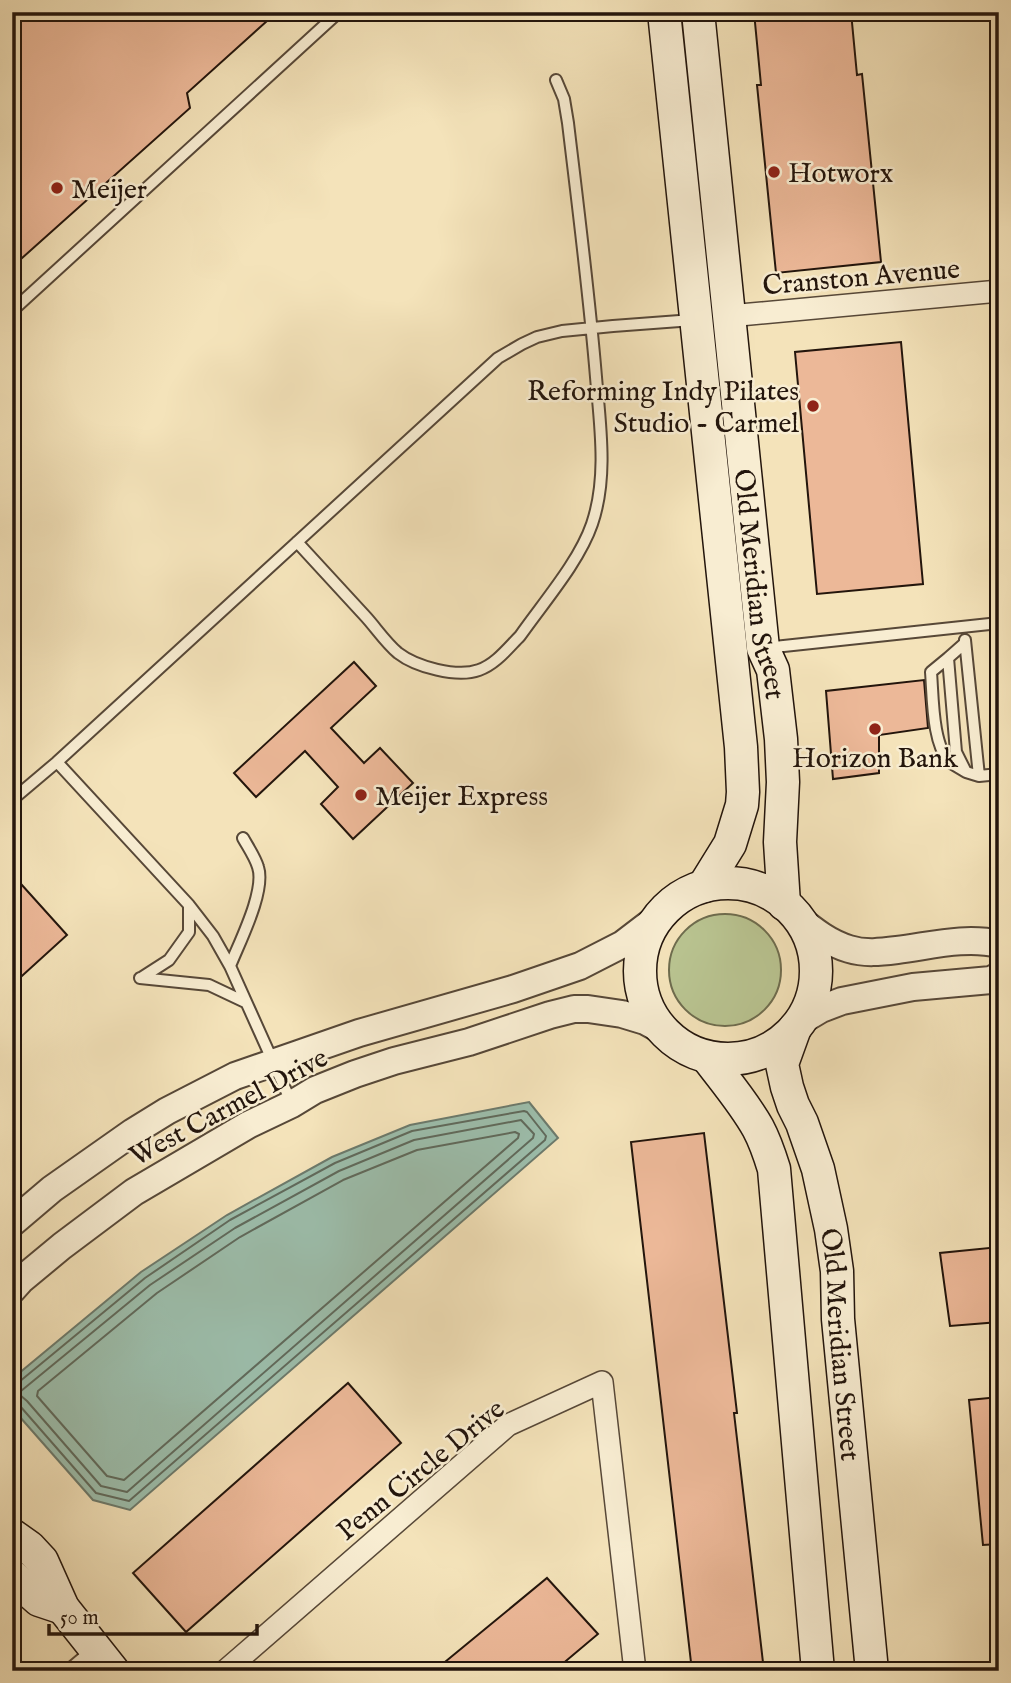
<svg xmlns="http://www.w3.org/2000/svg" width="1011" height="1683" font-family="'IM FELL English',serif">
  <style>
    .green { fill: #b9c491; stroke: #6e6c4e; stroke-width: 2 }
    .water { fill: #9cbeac; stroke: #6c7a6c; stroke-width: 2 }
    .lines { fill: none; stroke-linecap: round; stroke-linejoin: round }
    .shore { stroke: #606a5c; stroke-width: 2 }
    .building { fill: #ecb898; stroke: #23150c; stroke-width: 2 }
    .service-casing { stroke: #574838; stroke-width: 14 }
    .minor-casing { stroke: #574838; stroke-width: 24 }
    .tertiary-casing { stroke: #574838; stroke-width: 30 }
    .secondary-casing { stroke: #23150c; stroke-width: 35 }
    .service { stroke: #f8edd2; stroke-width: 10 }
    .minor { stroke: #f8edd2; stroke-width: 21 }
    .tertiary { stroke: #f8edd2; stroke-width: 26 }
    .secondary { stroke: #f8edd2; stroke-width: 32 }
    .poi-dot { fill: #8f2418; stroke: #f8edd2; stroke-width: 2.5 }
    .labels { text-anchor: middle; stroke-width: 5; stroke-linejoin: round; paint-order: stroke }
    .poi-label { font-size: 28px; fill: #23150c; stroke: #f8edd2; text-anchor: start }
    .street-label { font-size: 28px; fill: #23150c; stroke: #f8edd2 }
  </style>
  <rect width="100%" height="100%" fill="#f4e3ba"/>
  <filter id="stains"><feTurbulence type="fractalNoise" baseFrequency=".00286" numOctaves="4"/><feColorMatrix values="0 0 0 0 .2 0 0 0 0 .09 0 0 0 0 .02 0 0 0 .5 -.17"/></filter>
  <radialGradient id="worn" r=".72"><stop offset=".6" stop-color="#630" stop-opacity="0"/><stop offset="1" stop-color="#630" stop-opacity=".3"/></radialGradient>
  <path class="green" d="M669 970a56 56 0 1 1 112 0a56 56 0 1 1-112 0Z"/>
  <path class="water" d="M529 1102 558 1138 130 1510 93 1500 12 1408V1379L141 1272 227 1215 332 1157 410 1125Z"/>
  <g class="lines">
    <path class="shore" d="M521 1120 534 1134 533 1138 127 1492 101 1486 27 1401 20 1395 21 1391 150 1285 235 1228 339 1171 414 1140Z
      M515 1132 519 1134 518 1138 124 1480 107 1476 37 1396 38 1391 157 1293 240 1237 343 1180 417 1150Z
      M12 1383 19 1382 145 1278 230 1220 335 1163 412 1131 524 1111 527 1112 546 1136 545 1140 129 1501 96 1493 20 1406 12 1404"/>
  </g>
  <path class="building" d="M12 12H277L187 93 190 108 12 267Z
    M754 12H851L857 75 862 74 881 262 776 273 757 85H761Z
    M901 342 923 584 817 594 795 352Z
    M354 662 376 686 331 728 364 763 380 748 413 783 353 839 321 804 338 787 305 751 256 797 234 773Z
    M924 680 928 728 879 735V773L833 779 826 691Z
    M12 874 67 935 12 985Z
    M704 1133 737 1413H734L764 1671H692L631 1142Z
    M999 1247V1322L950 1326 940 1253Z
    M348 1383 401 1443 186 1632 133 1573Z
    M999 1397V1544L983 1545 969 1400Z
    M547 1578 598 1634 554 1671H434Z"/>
  <g class="lines">
    <g class="service-casing">
      <path id="service" d="M12 311 339 12
        M297 542C320 567 343 592 366 617 376 628 386 643 398 653 416 667 457 678 479 670 496 664 508 648 520 636 543 603 579 562 592 524 608 477 600 425 596 377 589 292 578 207 568 123L564 99 556 80
        M965 640 979 776
        M965 643 948 658 956 752 966 772 979 776 999 774
        M765 648 999 623
        M948 658 931 672C933 696 932 747 951 763 956 766 961 769 966 772
        M57 762 189 905 213 936 230 966 292 1104
        M12 800 57 762 498 358 522 344 537 337 562 331 613 326 693 320
        M230 966C239 943 266 891 258 867 255 857 248 847 243 838
        M140 978 209 985 245 1002
        M141 978 169 960 189 932V905
        M67 1671 92 1650"/>
    </g>
    <g class="minor-casing">
      <path id="minor" d="M729 316 999 291
        M225 1671 508 1425 602 1382 635 1671"/>
    </g>
    <g class="tertiary-casing">
      <path id="tertiary" d="M798 918C814 931 829 943 849 949 865 954 881 952 897 950 930 946 965 936 999 944
        M801 1021 821 1009 842 1001 913 987 991 980 999 976
        M12 1223 52 1189 133 1132 167 1111 235 1076 359 1033 513 989 580 966 623 944 657 918
        M12 1290 21 1280 62 1246 134 1192 248 1125 292 1104 315 1090 355 1074 394 1061 469 1042 550 1015 574 1009H588L622 1014 645 1021 663 1031"/>
    </g>
    <g class="secondary-casing">
      <g id="secondary">
        <path d="M664 12 741 747 743 792 742 805 730 844 704 886"/>
        <path id="s1" d="M698 12 763 648 773 670 781 739 783 782 780 842 784 904"/>
        <circle cx="728" cy="971" r="88"/>
        <path id="s2" d="M795 1028 782 1064 787 1087 793 1105 802 1123 818 1169 831 1229 837 1271 838 1319 872 1671"/>
        <path d="M707 1057C725 1081 744 1103 758 1128 765 1141 770 1156 774 1169L818 1671"/>
        <path d="M12 1535 29 1547 42 1561 63 1608 113 1671"/>
        <path d="M12 1576 39 1600 63 1608"/>
      </g>
    </g>
    <use href="#service" class="service"/>
    <use href="#minor" class="minor"/>
    <use href="#tertiary" class="tertiary"/>
    <use href="#secondary" class="secondary"/>
  </g>
  <g class="poi-dot">
    <circle cx="774" cy="172" r="7"/>
    <circle cx="57" cy="188" r="7"/>
    <circle cx="813" cy="406" r="7"/>
    <circle cx="875" cy="729" r="7"/>
    <circle cx="361" cy="795" r="7"/>
  </g>
  <g class="labels">
    <g class="poi-label">
      <text x="788" y="182">Hotworx</text>
      <text x="71" y="198">Meijer</text>
      <text x="799" y="400" text-anchor="end">Reforming Indy Pilates<tspan x="799" dy="32">Studio - Carmel</tspan></text>
      <text x="875" y="767" text-anchor="middle">Horizon Bank</text>
      <text x="375" y="805">Meijer Express</text>
    </g>
    <g class="street-label">
      <text transform="translate(861 276) rotate(-5)" y="10">Cranston Avenue</text>
      <text dy="10" stroke="none"><textPath href="#s1" startOffset="576">Old Meridian Street</textPath></text>
      <text transform="translate(228 1106) rotate(-28)" y="10">West Carmel Drive</text>
      <text dy="10" stroke="none"><textPath href="#s2" startOffset="327">Old Meridian Street</textPath></text>
      <text transform="translate(420 1469) rotate(-39)" y="10">Penn Circle Drive</text>
    </g>
  </g>
  <rect width="1011" height="1683" fill="none" stroke="#f4e3ba" stroke-width="42"/>
  <rect x="14" y="14" width="983" height="1655" fill="none" stroke="#23150c" stroke-width="3.5"/>
  <rect x="21" y="21" width="969" height="1641" fill="none" stroke="#23150c" stroke-width="2"/>
  <path d="M49 1624v10h208v-10" fill="none" stroke="#23150c" stroke-width="3.5"/>
  <text x="60" y="1624" font-size="21" fill="#23150c" stroke="#f8edd2" stroke-width="5" paint-order="stroke">50 m</text>
  <rect width="100%" height="100%" filter="url(#stains)"/>
  <rect width="100%" height="100%" fill="url(#worn)"/>
</svg>
